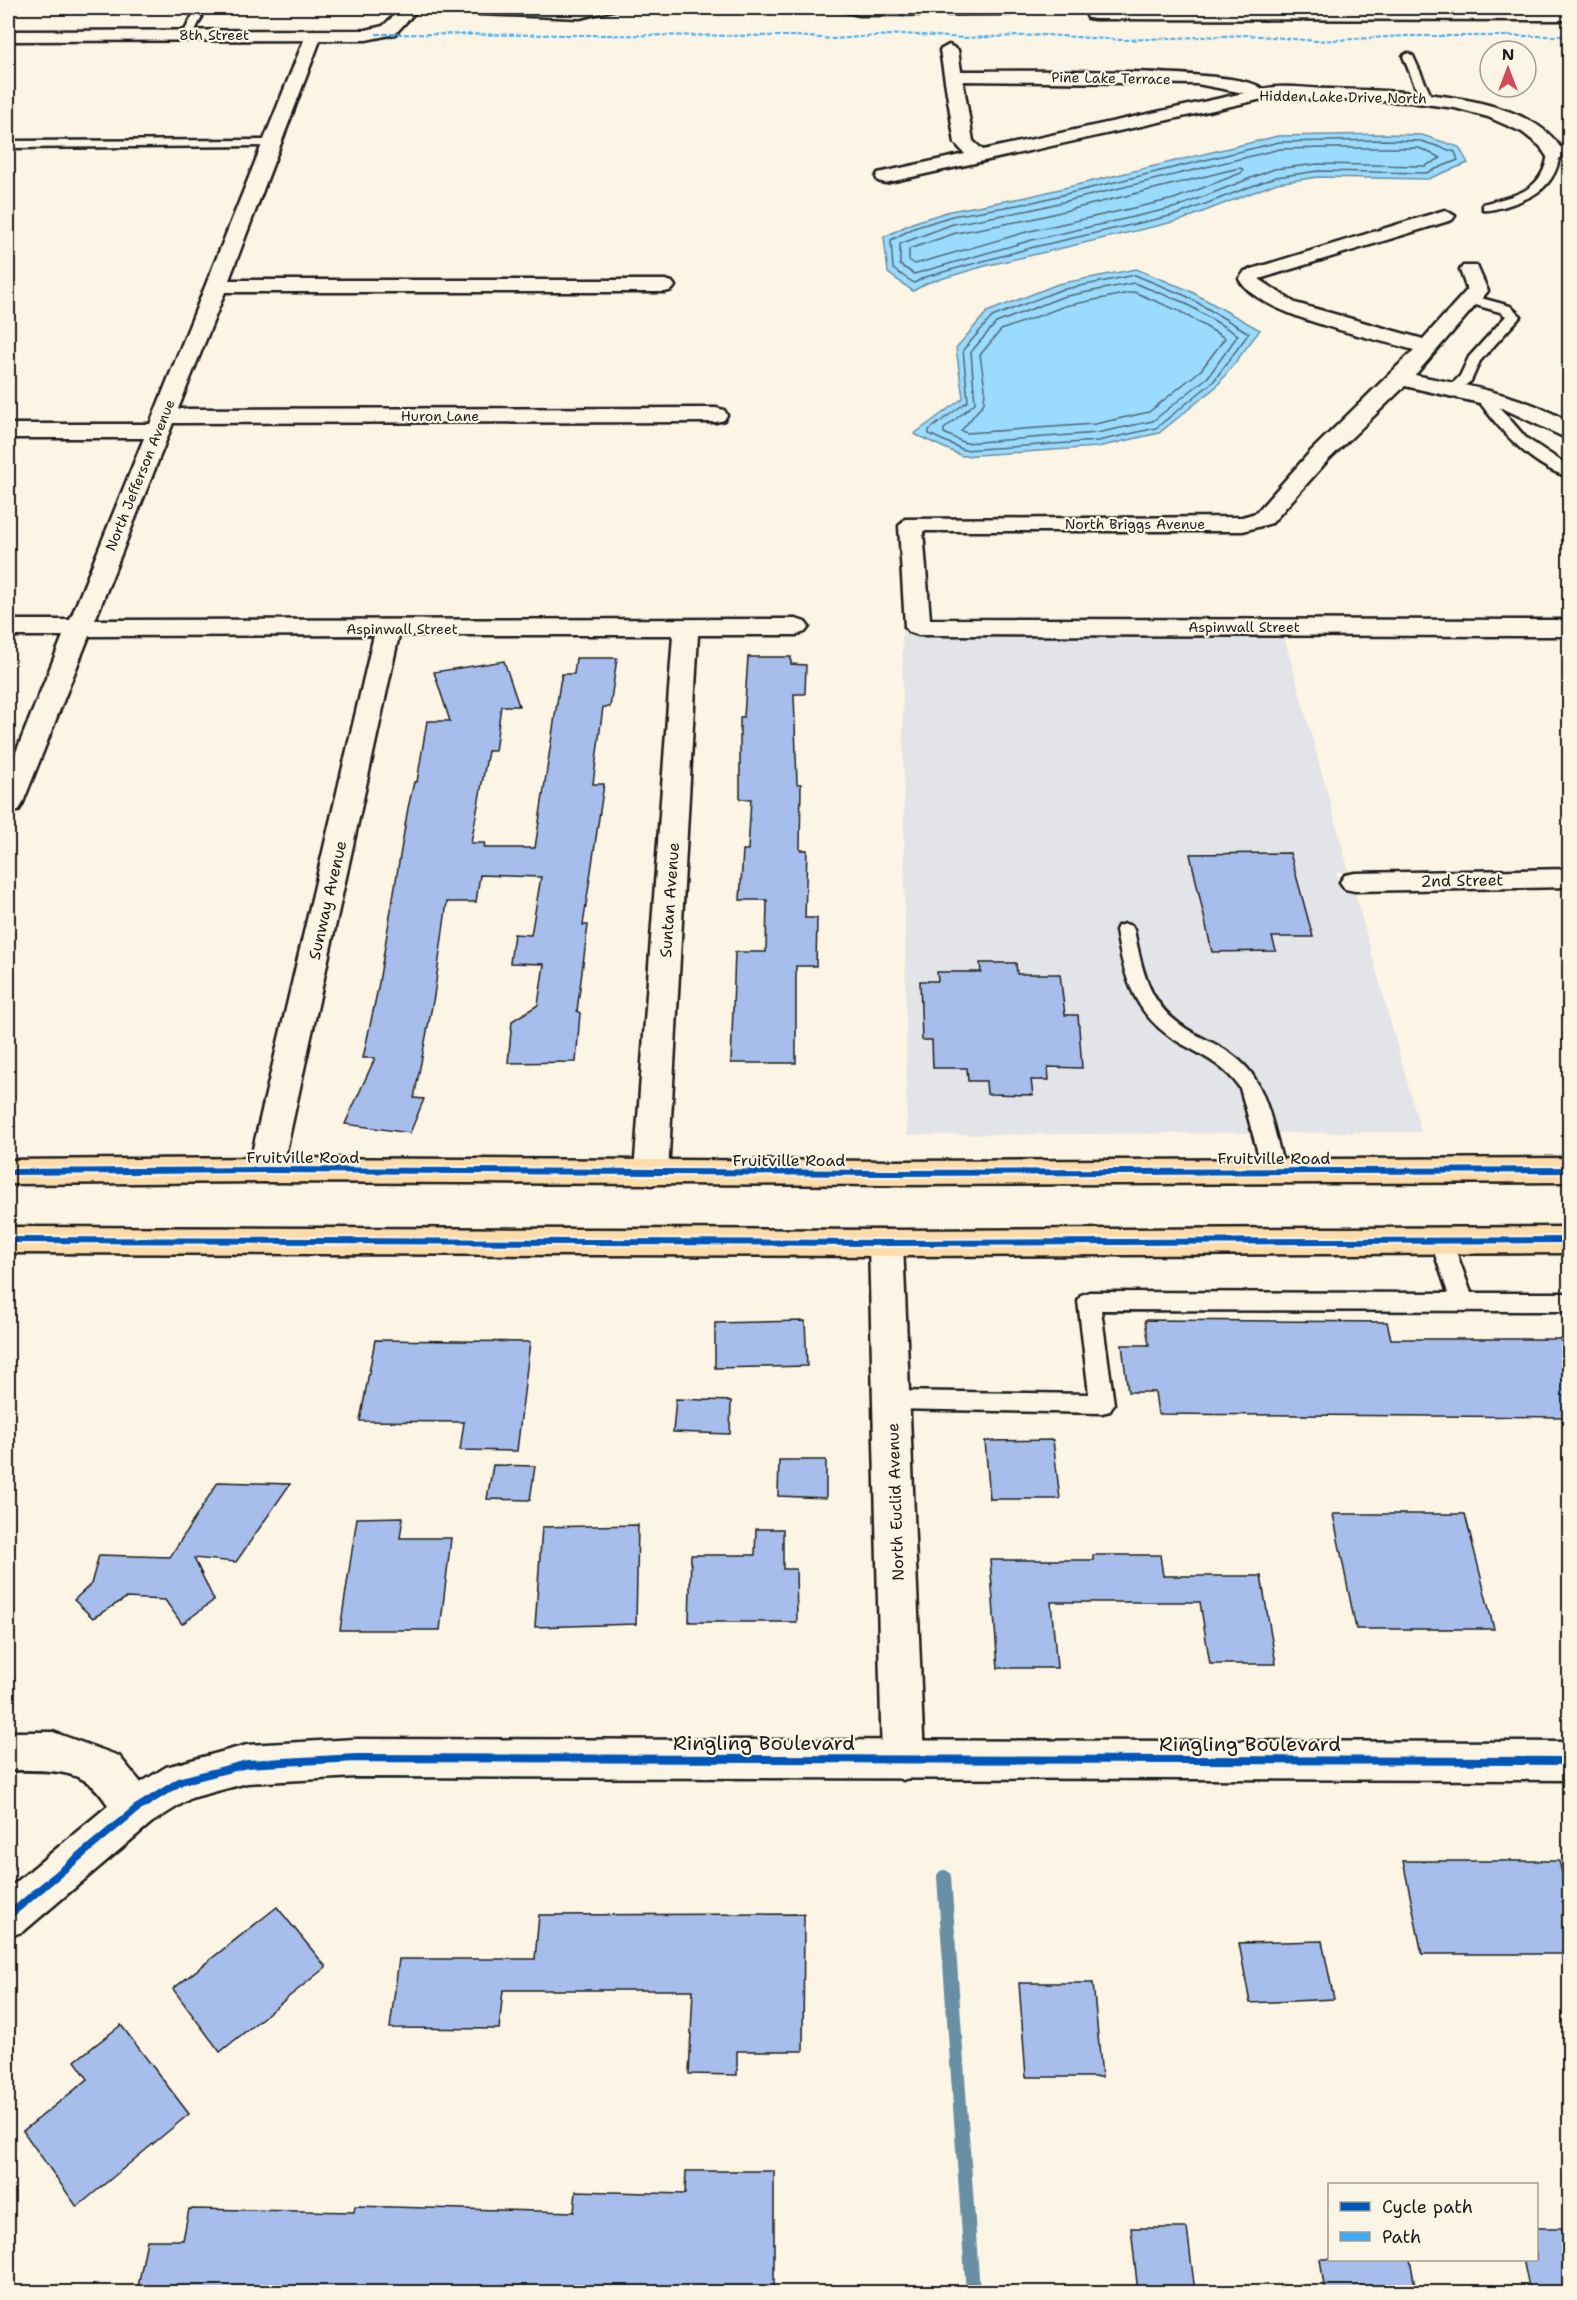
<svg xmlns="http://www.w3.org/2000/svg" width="1577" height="2300" font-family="'Shantell Sans',sans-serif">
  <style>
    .built { fill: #e2e4e7 }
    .water { fill: #9bdbfd; stroke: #688fa3; stroke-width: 1.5 }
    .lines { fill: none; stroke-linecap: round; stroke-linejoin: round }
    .shore { stroke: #4f6876; stroke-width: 1.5 }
    .stream { stroke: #688fa3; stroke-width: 14 }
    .building { fill: #a7beec; stroke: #1c1c1c; stroke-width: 1.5 }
    .lane-casing { stroke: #1c1c1c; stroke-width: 5 }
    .street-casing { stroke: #1c1c1c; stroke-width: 5 }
    .secondary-casing { stroke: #1c1c1c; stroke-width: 5 }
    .primary-casing { stroke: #1c1c1c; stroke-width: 5 }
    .lane { fill: #fcf5e5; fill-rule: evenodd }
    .street { fill: #fcf5e5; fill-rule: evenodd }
    .secondary { fill: #fcf5e5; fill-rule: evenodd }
    .primary { fill: #fddcac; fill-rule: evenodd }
    .quiet { stroke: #3fa9f5; stroke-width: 2; stroke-dasharray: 5 2; stroke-linecap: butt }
    .cycleway-far1-casing { stroke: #fcf5e5; stroke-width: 10 }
    .cycleway-casing { stroke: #fcf5e5; stroke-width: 11 }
    .cycleway-far1 { stroke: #0057b8; stroke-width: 6 }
    .cycleway { stroke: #0057b8; stroke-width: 8 }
    .labels { text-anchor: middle; stroke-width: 4.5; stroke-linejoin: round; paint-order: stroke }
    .far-street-label { font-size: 14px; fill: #1c1c1c; stroke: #fcf5e5 }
    .street-label { font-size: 16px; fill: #1c1c1c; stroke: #fcf5e5 }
    .near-street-label { font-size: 20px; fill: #1c1c1c; stroke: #fcf5e5 }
  </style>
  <rect width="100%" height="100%" fill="#fcf5e5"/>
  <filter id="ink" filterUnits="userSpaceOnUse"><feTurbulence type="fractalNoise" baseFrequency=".0167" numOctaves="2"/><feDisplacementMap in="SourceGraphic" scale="12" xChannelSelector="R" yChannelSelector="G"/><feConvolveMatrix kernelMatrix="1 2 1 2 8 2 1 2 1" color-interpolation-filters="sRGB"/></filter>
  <g filter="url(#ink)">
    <path class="built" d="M902 620 905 635 1284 636 1349 871 1336 872 1343 893H1355L1421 1132 907 1135Z"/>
    <path class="water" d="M1384 134 1422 135 1459 147 1468 163 1428 179 1318 177 1277 183 1182 220 985 266 927 283 913 291 888 273 884 237 912 223 950 211 1027 197 1278 136Z
      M1136 269 1188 290 1260 330 1217 386 1159 433 1098 447 962 456 914 434 963 398 956 348 987 312 1058 284Z"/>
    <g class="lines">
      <path class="shore" d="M1383 140 1421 141 1455 152 1458 160 1426 173 1318 171 1276 177 1179 214 1034 247 925 277 914 283 893 269 891 240 914 228 952 216 1029 203 1279 142Z
        M1329 148H1419L1441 158 1425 166 1318 164 1274 169 1177 207 1032 240 914 274 900 265V244L953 224 1030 210 1280 149Z
        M1239 168 1243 169 1241 173 1174 199 1030 231 915 264 909 260V249L956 233 1032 219Z
        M1135 275 1186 296 1249 333 1213 382 1156 428 1098 441 964 450 929 434V430L968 401 963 350 992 317 1060 290Z
        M1134 283 1183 302 1238 335 1208 377 1153 421 1097 433 965 443 944 433V429L975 403 971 352 996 323 1062 297Z
        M1134 292 1179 311 1225 338 1201 370 1149 412 1095 424 967 433 961 431 984 403 985 388 980 355 1001 330 1065 306Z"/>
      <path class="stream" d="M944 1877 973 2292"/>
    </g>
    <path class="building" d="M748 657H791V664L806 665 805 694H794L797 784H801L800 850H807L805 918H817L816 966H796V1063H731L735 952H766L767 900H740L743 850H748L751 799H740V717H744Z
      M576 658H617L610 707H603L593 784H604L583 925H588L577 1011 580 1013 576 1062 508 1063 512 1021 538 1005 544 964 510 963 514 934 531 935 541 877 480 875 476 902H447L434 996 414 1098 424 1099 410 1133 345 1124 375 1058H363L378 988 408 808 414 782H417L427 721H450L434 672 504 661 519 706H501L495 751H488L471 843H485L484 848H535L560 683 562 674H574Z
      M1290 853 1313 937H1272L1276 951 1212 952 1190 854Z
      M980 963H1016L1017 974H1060L1065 1015H1078L1082 1068 1048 1067 1049 1080H1031L1033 1095 987 1094 986 1081H968L967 1068H933L932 1040H922L920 981H938L937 972H981Z
      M1145 1320 1387 1322 1391 1339H1569V1417L1158 1414 1155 1392H1128L1122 1345H1149Z
      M805 1321 807 1366 715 1368V1323Z
      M375 1340 530 1342 517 1451 460 1450 464 1422 360 1421Z
      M676 1399 731 1401 730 1434 673 1432Z
      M1053 1440 1060 1499H990L985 1441Z
      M779 1460H826V1498L778 1496Z
      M493 1465 535 1466 530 1500 487 1499Z
      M218 1482 290 1484 236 1562 194 1558 214 1600 182 1624 165 1600 126 1598 93 1618 74 1600 91 1584 99 1555 170 1557Z
      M1333 1514H1465L1494 1629H1356Z
      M403 1517 400 1538H451L440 1630H340L357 1518Z
      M638 1525 636 1624 535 1627 542 1527Z
      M756 1529H783V1569H796L797 1622H689L691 1555H755Z
      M1093 1555H1160L1163 1576H1261L1276 1664H1210L1200 1602H1051L1057 1668H998L990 1560H1093Z
      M1403 1861H1559L1569 1902V1954H1422Z
      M277 1907 326 1967 220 2052 173 1989Z
      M804 1914 803 2051H737V2075L689 2074 693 1990H503L499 2029 390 2028 399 1959H535L539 1915Z
      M1322 1941 1334 1999 1250 2003 1239 1943Z
      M1019 1983H1093L1102 2077H1026Z
      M121 2025 189 2114 77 2207 23 2131 88 2079 75 2061Z
      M686 2171H774V2292H137L147 2240H183L189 2209 354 2212 355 2206 574 2212 576 2191 685 2194Z
      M1131 2228H1187L1195 2292H1138Z
      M1536 2228H1569V2292H1530L1523 2259H1536Z
      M1320 2259H1410L1416 2292H1325Z"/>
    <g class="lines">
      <g class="lane-casing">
        <path id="lane" d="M401 8 580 12 602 8H621L580 18 406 11Z
          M831 8H1027L1010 14 859 15Z
          M193 15 202 17 192 36H184L183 34Z
          M1408 53 1413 56 1432 98 1430 100 1420 98 1403 56Z
          M270 140 276 144 274 146 8 148V141Z
          M1554 149 1560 153C1556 185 1536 197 1506 206 1498 208 1490 211 1483 210V204C1516 195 1543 192 1548 153Z
          M1470 295 1510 306 1521 316 1480 361 1471 381 1453 394 1446 390 1460 376 1469 357 1506 316 1500 312 1465 302V296Z
          M1483 393 1488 394 1526 438 1570 467V477C1532 468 1497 427 1476 397Z
          M1125 924 1132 926 1134 930C1144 979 1150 1010 1197 1035 1215 1044 1234 1053 1247 1068 1268 1091 1276 1140 1285 1171L1281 1176 1274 1179 1267 1176 1263 1171 1240 1088C1226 1067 1204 1056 1182 1044 1136 1019 1124 979 1116 930L1118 926Z
          M1441 1232 1449 1234 1452 1240 1471 1293H1570V1311L1101 1310 1114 1404 1110 1411 1102 1413 892 1409 884 1407 880 1400 884 1393 892 1391 1089 1394 1078 1301 1081 1295 1089 1292 1448 1293 1430 1240 1433 1234Z"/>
      </g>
      <g class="street-casing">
        <path id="street" d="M1084 8 1570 10V20L1094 19 1088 18Z
          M314 30 322 35 229 280H665L672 282 675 286 672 290 665 292H225L178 409 716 408 724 410 727 415 724 420 716 422 173 423 95 620 796 619 805 622 809 627 805 632 796 635H698L668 1173 663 1182 651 1185 639 1182 634 1173 673 635H399L282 1170 277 1179 265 1182 253 1179 248 1170 374 635 89 636 22 805 18 811 8 813V772L63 636H8V620H70L144 438H8V424H150L306 35Z
          M949 45 958 50 961 71C1002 71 1245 67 1262 89 1283 84 1309 89 1331 89 1391 91 1523 91 1560 147H1570V159L1547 157 1540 146 1522 132 1488 117 1455 108 1410 102 1267 98 885 183 878 181 876 177 878 173 965 154 955 143 940 50ZM963 81 1197 84 1244 93 983 150 973 141Z
          M1445 210 1455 216 1452 220 1259 279 1295 303 1423 339 1467 290 1460 270 1463 266H1477L1488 291 1415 375C1467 386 1523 394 1570 423V440L1502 408 1405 386 1327 461 1272 523 1243 531H923L930 619 1570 620V636L918 635 909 632 905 627 899 526 905 519 1242 517 1256 513 1311 451 1414 350C1374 338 1257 315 1239 279L1245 271Z
          M1570 869V887L1355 891 1345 889 1340 882 1345 875 1355 873Z
          M886 1230 898 1234 903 1243 924 1761 918 1774 903 1780 888 1774 882 1761 869 1243 874 1234Z
          M8 1732H53L119 1756 151 1795 157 1809 151 1823 136 1829C110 1819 109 1799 90 1784 68 1767 33 1771 8 1770Z"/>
      </g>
      <g class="secondary-casing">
        <path id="secondary" d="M402 8 418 9 395 34 366 40 8 41V31L366 30 383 26Z
          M356 1739 1570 1742V1780L356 1777 247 1783 191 1798 151 1823 24 1931 8 1937V1889L121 1795 166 1767 247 1745Z"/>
      </g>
      <g class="primary-casing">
        <path id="primary" d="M265 1158 893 1161 1570 1158V1182L893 1185 265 1182 8 1184V1160Z
          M8 1227 886 1230 1570 1227V1253L886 1256 8 1253Z"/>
      </g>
      <use href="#lane" class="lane"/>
      <use href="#street" class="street"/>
      <use href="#secondary" class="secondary"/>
      <use href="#primary" class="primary"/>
      <path class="quiet" d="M376 34 796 36 833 39 905 34 964 38 1046 35 1122 40 1248 35 1317 41 1405 36H1570"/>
      <g class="cycleway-far1-casing">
        <path id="cycleway-far1" d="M8 1172 265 1170 893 1173 1570 1170
          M8 1240 886 1243 1570 1240"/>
      </g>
      <g class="cycleway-casing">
        <path id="cycleway" d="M8 1916 136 1809 181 1781 247 1764 356 1758 1570 1761"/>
      </g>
      <use href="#cycleway-far1" class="cycleway-far1"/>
      <use href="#cycleway" class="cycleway"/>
    </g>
  </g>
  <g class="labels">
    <g class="far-street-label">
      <text x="214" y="40">8th Street</text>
      <text transform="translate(1111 78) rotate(1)" y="5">Pine Lake Terrace</text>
      <text transform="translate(1343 97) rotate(1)" y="5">Hidden Lake Drive North</text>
      <text x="440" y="421">Huron Lane</text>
      <text transform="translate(140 475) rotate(-68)" y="5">North Jefferson Avenue</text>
      <text x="1135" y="529">North Briggs Avenue</text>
      <text x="1244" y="632">Aspinwall Street</text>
      <text x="402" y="634">Aspinwall Street</text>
    </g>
    <g class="street-label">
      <text transform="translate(1462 880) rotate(-1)" y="6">2nd Street</text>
      <text transform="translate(327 900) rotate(-77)" y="6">Sunway Avenue</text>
      <text transform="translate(669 900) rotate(-86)" y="6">Suntan Avenue</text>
      <text x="303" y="1163">Fruitville Road</text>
      <text x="1274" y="1164">Fruitville Road</text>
      <text x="789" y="1166">Fruitville Road</text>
      <text transform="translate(895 1502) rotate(-92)" y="6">North Euclid Avenue</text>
    </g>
    <g class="near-street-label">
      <text x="764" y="1750">Ringling Boulevard</text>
      <text x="1250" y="1751">Ringling Boulevard</text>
    </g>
  </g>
  <rect width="1577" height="2300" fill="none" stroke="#fcf5e5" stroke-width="30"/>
  <rect x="15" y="15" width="1547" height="2270" fill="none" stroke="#1c1c1c" stroke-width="2" filter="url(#ink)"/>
  <rect x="1328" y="2183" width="210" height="78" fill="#fcf5e5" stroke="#a29e95" stroke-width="1.5"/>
  <rect x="1340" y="2202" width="30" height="9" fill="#0057b8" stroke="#a29e95" stroke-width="1.5"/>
  <text x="1382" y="2213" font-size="18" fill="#1c1c1c">Cycle path</text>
  <rect x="1340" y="2232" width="30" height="9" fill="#3fa9f5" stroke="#a29e95" stroke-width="1.5"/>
  <text x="1382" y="2243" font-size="18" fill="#1c1c1c">Path</text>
  <g transform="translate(1508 69)"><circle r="28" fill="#fcf5e5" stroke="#a29e95" stroke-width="1.5"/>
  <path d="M0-4.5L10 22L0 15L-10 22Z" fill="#d1495b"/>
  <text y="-9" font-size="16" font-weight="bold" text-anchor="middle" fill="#1c1c1c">N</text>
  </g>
</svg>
